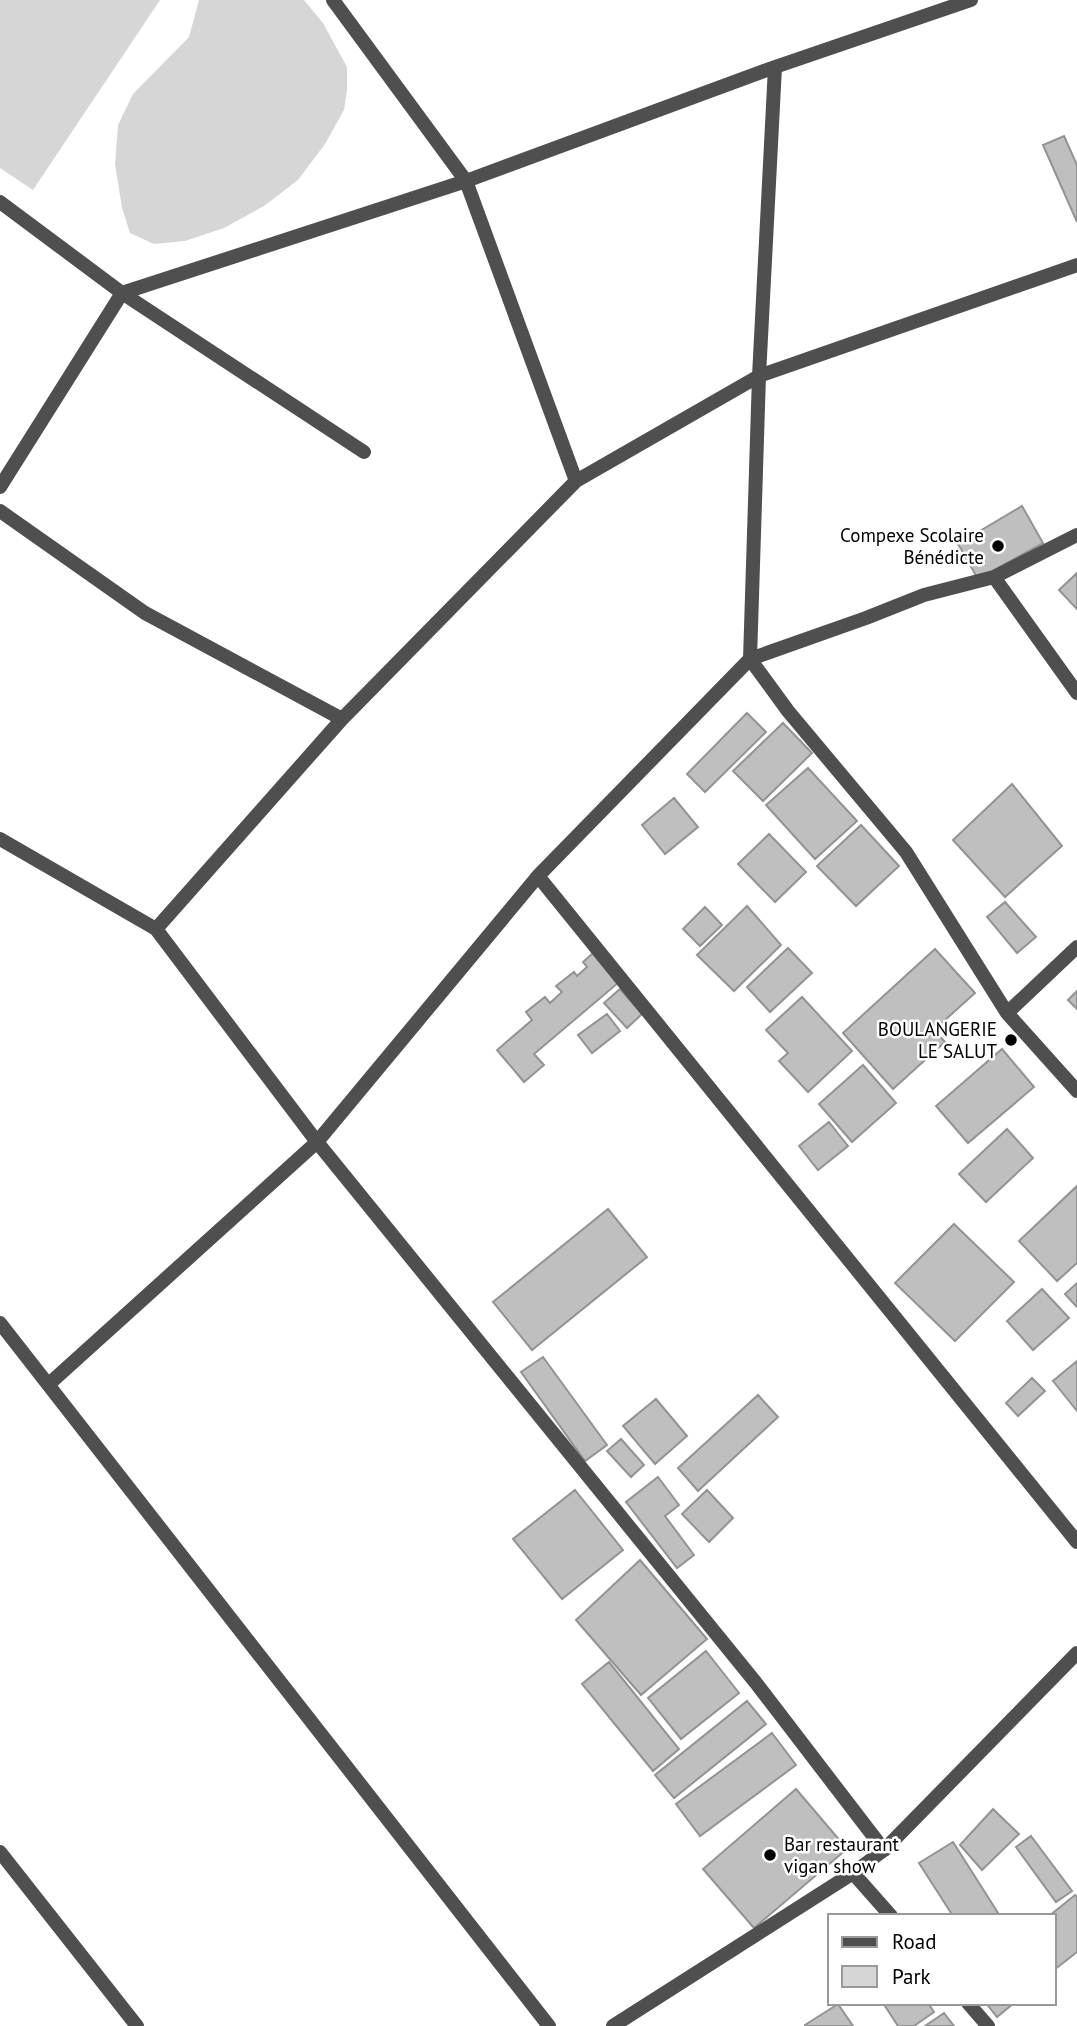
<svg xmlns="http://www.w3.org/2000/svg" width="1077" height="2026" font-family="'PT Sans',sans-serif">
  <style>
    .green { fill: #d6d6d6 }
    .building { fill: #bfbfbf; stroke: #939393; stroke-width: 2 }
    .lines { fill: none; stroke-linecap: round; stroke-linejoin: round }
    .minor { stroke: #4f4f4f; stroke-width: 14 }
    .tertiary { stroke: #4f4f4f; stroke-width: 14 }
    .poi-dot { fill: #000; stroke: #fff; stroke-width: 2.5 }
    .labels { text-anchor: middle; stroke-width: 5; stroke-linejoin: round; paint-order: stroke }
    .poi-label { font-size: 19px; fill: #000; stroke: #fff; text-anchor: end }
  </style>
  <rect width="100%" height="100%" fill="#fff"/>
  <path class="green" d="M0 0H160L33 190 0 168Z
    M199 0H304L323 23 347 67V90L344 110 325 144 298 180 264 206 224 228 185 241 154 244 130 233 122 208 115 164 118 125 133 94 189 37Z"/>
  <path class="building" d="M1064 136 1077 165V222L1043 145Z
    M1022 506 1043 543 978 579 958 544Z
    M1077 573V609L1059 590Z
    M747 713 766 732 705 792 687 774Z
    M783 723 812 753 763 801 733 771Z
    M808 768 857 821 815 859 766 805Z
    M1012 784 1062 846 1005 897 953 840Z
    M674 798 698 827 665 854 642 825Z
    M861 825 899 866 856 906 817 866Z
    M769 834 806 872 775 902 738 864Z
    M1005 902 1036 937 1017 953 987 917Z
    M747 906 781 945 734 991 697 955Z
    M705 907 722 925 700 946 683 929Z
    M788 948 812 973 770 1012 747 987Z
    M935 949 975 993 934 1030 945 1042 893 1089 843 1033Z
    M593 953 618 983 534 1054 544 1065 524 1082 497 1050 532 1020 526 1012 545 997 550 1003 562 992 556 986 574 972 577 976 587 967 583 962Z
    M620 989 642 1014 627 1028 604 1003Z
    M1077 991V1009L1068 1000Z
    M802 997 852 1051 808 1092 779 1061 788 1053 766 1030Z
    M607 1014 620 1031 592 1053 578 1035Z
    M1002 1049 1034 1087 968 1143 936 1106Z
    M863 1065 896 1103 852 1142 819 1104Z
    M829 1122 848 1146 818 1170 799 1146Z
    M1007 1129 1033 1158 986 1202 959 1174Z
    M1077 1186V1263L1057 1281 1019 1241Z
    M608 1209 647 1257 532 1350 493 1302Z
    M954 1224 1014 1282 955 1341 895 1283Z
    M1077 1283V1307L1065 1294Z
    M1042 1289 1069 1318 1033 1350 1007 1321Z
    M543 1357 607 1445 585 1461 521 1372Z
    M1077 1361V1411L1053 1381Z
    M1032 1378 1045 1391 1018 1416 1006 1403Z
    M758 1395 778 1417 698 1491 678 1468Z
    M656 1399 687 1436 655 1464 623 1426Z
    M621 1439 644 1465 631 1477 607 1451Z
    M658 1477 679 1505 665 1516 694 1555 677 1568 626 1502Z
    M575 1490 623 1550 562 1599 513 1539Z
    M707 1490 733 1518 709 1542 682 1514Z
    M640 1560 707 1639 641 1695 576 1620Z
    M706 1651 739 1693 681 1739 648 1698Z
    M609 1662 679 1749 653 1771 582 1684Z
    M747 1701 766 1724 674 1798 655 1775Z
    M772 1733 796 1765 700 1836 676 1804Z
    M796 1789 847 1849 754 1928 703 1869Z
    M993 1809 1019 1834 982 1870 960 1845Z
    M1031 1836 1072 1891 1056 1902 1016 1847Z
    M953 1842 1000 1916H953L919 1863Z
    M1075 1895 1077 1897V1952L1054 1970V1916H1049Z
    M883 2003H928L934 2012 914 2026H898Z
    M986 2003H1014L997 2017Z
    M838 2004 853 2026H805V2025Z
    M944 2013 954 2026H925Z"/>
  <g class="lines">
    <path class="minor" d="M333 0 466 181 576 481
      M775 67 759 376 750 659 788 711 906 852 1007 1013 1077 1091
      M0 202 122 293 364 452
      M0 487 122 293 466 181 775 67 971 0
      M0 511 145 613 342 719
      M994 577 1077 693
      M0 839 156 929 317 1142 756 1683 884 1850
      M538 876 1077 1542
      M156 929 342 719 576 481 759 376 1077 265
      M1007 1013 1077 947
      M49 1384 317 1142 538 876 750 659 866 618 924 595 994 577 1077 535
      M0 1852 137 2026
      M853 1873 891 1916
      M968 2003 988 2026"/>
    <path class="tertiary" d="M0 1323 549 2026
      M613 2026 853 1873 884 1850 1077 1653"/>
  </g>
  <g class="poi-dot">
    <circle cx="998" cy="546" r="7"/>
    <circle cx="1011" cy="1040" r="7"/>
    <circle cx="770" cy="1855" r="7"/>
  </g>
  <g class="labels">
    <g class="poi-label">
      <text x="984" y="542">Compexe Scolaire<tspan x="984" dy="22">Bénédicte</tspan></text>
      <text x="997" y="1036">BOULANGERIE<tspan x="997" dy="22">LE SALUT</tspan></text>
      <text x="784" y="1851" text-anchor="start">Bar restaurant<tspan x="784" dy="22">vigan show</tspan></text>
    </g>
  </g>
  <rect x="828" y="1914" width="228" height="91" fill="#ffffff" stroke="#999999" stroke-width="2"/>
  <rect x="842" y="1937" width="35" height="10" fill="#4f4f4f" stroke="#999999" stroke-width="2"/>
  <text x="892" y="1949" font-size="21" fill="#000000">Road</text>
  <rect x="842" y="1966" width="35" height="21" fill="#d6d6d6" stroke="#999999" stroke-width="2"/>
  <text x="892" y="1984" font-size="21" fill="#000000">Park</text>
</svg>
